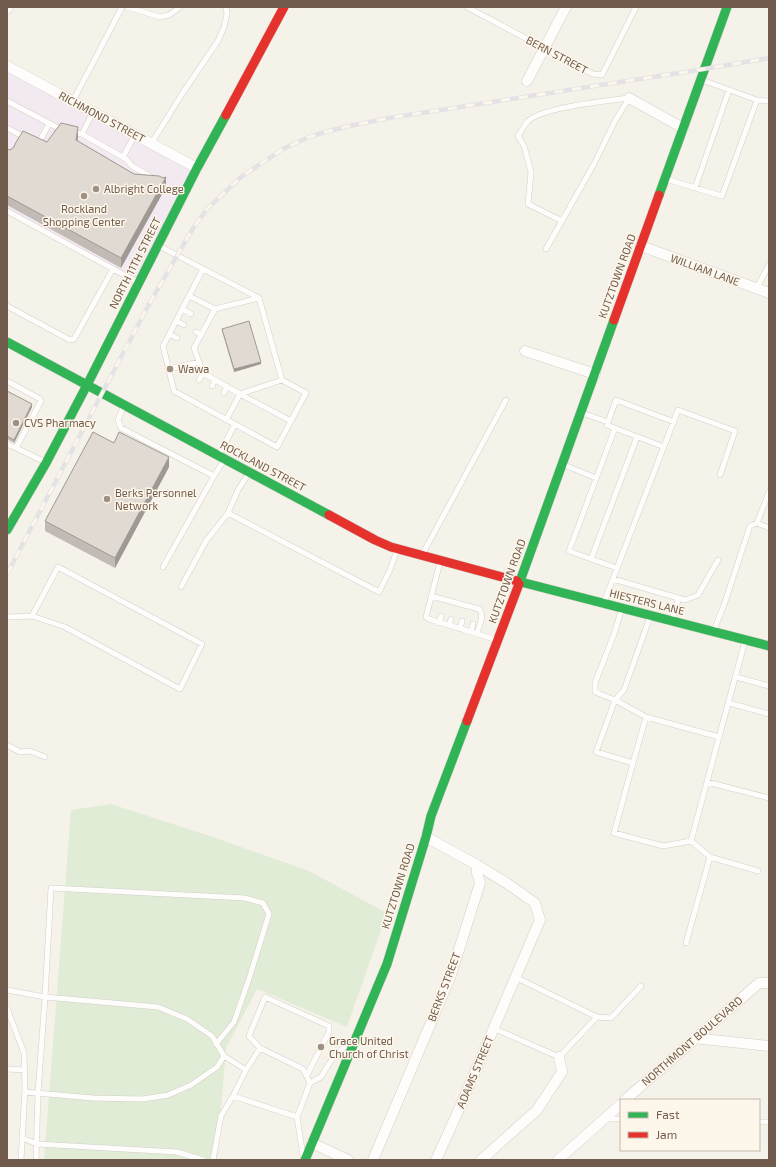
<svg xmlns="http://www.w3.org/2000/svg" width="776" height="1167" font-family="'Exo 2',sans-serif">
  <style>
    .education { fill: #f2e9f1 }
    .green { fill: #e1ecd6 }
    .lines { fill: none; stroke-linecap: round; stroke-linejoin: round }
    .lane-casing { stroke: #d4cfc8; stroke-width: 6 }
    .street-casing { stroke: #d4cfc8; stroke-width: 11 }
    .fast-casing { stroke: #d4cec6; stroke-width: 10 }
    .jam-casing { stroke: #d4cec6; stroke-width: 10 }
    .lane { stroke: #fefdfc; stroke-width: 5 }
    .street { stroke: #fefdfc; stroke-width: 10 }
    .fast { stroke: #30b455; stroke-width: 9 }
    .jam { stroke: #e5322d; stroke-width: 9 }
    .rail-casing { stroke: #e4e2e4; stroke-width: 4.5 }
    .rail { stroke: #fdf7eb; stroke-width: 3; stroke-dasharray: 9; stroke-linecap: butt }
    .wall { fill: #c2bbb5 }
    .shaded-wall { fill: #9e9993 }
    .building { fill: #e1dad2; stroke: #9e9993 }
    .poi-dot { fill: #9f9083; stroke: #fdf7eb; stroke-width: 1.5 }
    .labels { text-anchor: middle; stroke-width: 3; stroke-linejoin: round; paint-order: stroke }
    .street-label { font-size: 11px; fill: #715b4c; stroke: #fdf7eb }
    .poi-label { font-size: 11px; fill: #715b4c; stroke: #fdf7eb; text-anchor: start }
  </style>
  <rect width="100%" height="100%" fill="#f5f2ea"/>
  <path class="education" d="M7 66 197 168 138 283 7 210Z"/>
  <path class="green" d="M111 804 210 836 309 871 387 913 347 1027 257 989 226 1048 217 1159 218 1160H44L71 810Z"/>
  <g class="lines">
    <g class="lane-casing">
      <path id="lane" d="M127 7 160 17 169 15 180 7
        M467 7 593 74 602 75 636 7
        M757 100 769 101
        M7 101 60 129 63 130
        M73 101 122 7
        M7 128 26 138
        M73 132 82 134 126 159 132 166 153 178
        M82 134 93 112
        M38 144 49 124
        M151 144 182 94 218 41 224 27 227 14 226 7
        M123 157 135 135
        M666 179 722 196 757 100 702 80
        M695 188 729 90
        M7 211 137 282
        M562 221 528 204 531 172 524 146 518 136C521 132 524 125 528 121 543 107 608 101 629 98
        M159 246 259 298 282 380 240 394 291 421
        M546 249 594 164 615 121 629 98
        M203 269 163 346 174 391 277 447 306 393 282 380
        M756 289 769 265
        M189 296 215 309 259 298
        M7 306 70 340 74 339 113 269
        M182 309 191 314
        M215 309 194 348 203 373 240 394 226 420
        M176 321 184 325
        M196 332 202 335
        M169 334 177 338
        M169 369 199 362
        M199 380 203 373
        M7 381 40 399 41 401 16 448 45 462
        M212 386 215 380
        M224 393 227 386
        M124 405 118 420 121 428 214 476
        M582 413 608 422
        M7 444 16 448
        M664 447 607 425 616 400 674 422
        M219 455 235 424
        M564 465 596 478
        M249 473 238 490 228 513 379 592 390 570 397 550
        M757 523 769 528
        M422 555 506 400
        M591 559 569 551 615 428
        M440 562 426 617 429 619 497 640
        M163 567 214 476 224 460
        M617 568 591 559 637 437
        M613 579 685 600 698 595 718 560
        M181 587 206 541 228 513
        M431 596 479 609C485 615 479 626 477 633
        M604 602 678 410 735 431 720 475
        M622 608 614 634 595 683V692L615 700 646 717 719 737
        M7 616 9 617 32 616 65 627 180 689 202 644 58 567 32 616
        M650 617 624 690 615 700 596 752 633 763 614 833 663 846 691 841
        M672 619 679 598
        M439 623 441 616
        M449 625 451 619
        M460 629 462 621
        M714 630 724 605 750 526 757 523 769 492
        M471 632 473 624
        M736 677 769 686
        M729 703 769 714
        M7 745 20 752 30 751 45 757
        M633 763 646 717
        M707 782 769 798
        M691 841 745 641
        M710 857 758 871
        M686 943 710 857 691 841
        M7 990 45 997 158 1007 187 1019 212 1036 224 1056 217 1067 191 1085 168 1095 143 1099 93 1098 25 1092
        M7 1008 24 1053 25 1089 21 1160
        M597 1017 611 1018 641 986
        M493 1028 559 1057 597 1017 515 977
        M260 1048 303 1069 310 1083 297 1117 233 1096 246 1070Z
        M260 1048 249 1036 265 997 329 1026V1032L307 1075
        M224 1056 246 1070
        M7 1069 25 1070
        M310 1083 321 1077 332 1059 342 1049 349 1044
        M297 1117 303 1156
        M605 1119H621
        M759 1122H769
        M22 1138 37 1144 177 1152 203 1160
        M36 1160 38 1093 45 997 51 888 245 898 263 903 269 914 249 979 234 1022 216 1044
        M213 1160 221 1116 233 1096"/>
    </g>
    <g class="street-casing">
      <path id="street" d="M7 9 8 7
        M7 66 197 168
        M527 81 566 7
        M629 98 683 128
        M641 246 769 293
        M525 351 595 374
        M694 1038 769 1046
        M625 1100 759 983H769
        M312 1143 348 1160
        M373 1160 451 975 480 883 477 873V865L426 837
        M436 1160 460 1107 540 920 535 903 508 884 477 865
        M481 1160 537 1110 562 1072 559 1057
        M558 1160 621 1104"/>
    </g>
    <g class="fast-casing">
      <path id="fast" d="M659 195 727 7
        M7 342 329 515
        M7 530 46 463 87 385 197 168 226 115
        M517 581 769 646
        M519 584 614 320
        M305 1160 387 964 426 837 431 816 467 721"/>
    </g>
    <g class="jam-casing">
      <path id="jam" d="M226 115 284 7
        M614 320 659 195
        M329 515 375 540 391 547 517 581
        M467 721 519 584"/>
    </g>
    <use href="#lane" class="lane"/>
    <use href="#street" class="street"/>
    <use href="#fast" class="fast"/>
    <use href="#jam" class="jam"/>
    <g class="rail-casing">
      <path id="rail" d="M7 574 148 306 192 230 207 209 241 177 283 149 309 137 329 131 349 126 389 118 704 69 769 58"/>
    </g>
    <use href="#rail" class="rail"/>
  </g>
  <path class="wall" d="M78 137V141L134 174 166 187 121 268 7 205V149L10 150 47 142Z
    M222 329 261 364 234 372 222 331Z
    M7 391 32 407 14 443 7 439Z
    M114 443 169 467 115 568 45 531V521Z"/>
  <path class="shaded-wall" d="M78 127V137L76 150V140Z
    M166 177V187L121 268V258Z
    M261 362V364L234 372V369Z
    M32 404V407L14 443V440Z
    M169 457V467L115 568V558Z"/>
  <path class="building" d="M61 123 78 127 76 140 134 174 159 176 163 178 166 177 121 258 7 196V149L10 150 14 147 15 144 23 131 47 142Z
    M249 321 261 362 234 369 222 329Z
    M7 391 32 404 14 440 7 436Z
    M93 432 114 443 119 432 169 457 115 558 45 521Z"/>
  <g class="poi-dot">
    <circle cx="96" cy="189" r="4"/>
    <circle cx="84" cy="196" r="4"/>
    <circle cx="170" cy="369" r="4"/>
    <circle cx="16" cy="423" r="4"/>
    <circle cx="107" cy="499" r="4"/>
    <circle cx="321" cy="1047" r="4"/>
  </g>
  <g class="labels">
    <g class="street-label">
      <text transform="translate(557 55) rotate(28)" y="4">BERN STREET</text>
      <text transform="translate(102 117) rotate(28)" y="4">RICHMOND STREET</text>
      <text transform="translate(135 263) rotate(-63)" y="4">NORTH 11TH STREET</text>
      <text transform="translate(705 270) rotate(20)" y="4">WILLIAM LANE</text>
      <text transform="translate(617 276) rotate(-70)" y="4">KUTZTOWN ROAD</text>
      <text transform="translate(263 466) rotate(28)" y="4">ROCKLAND STREET</text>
      <text transform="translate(507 581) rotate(-70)" y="4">KUTZTOWN ROAD</text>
      <text transform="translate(647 602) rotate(14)" y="4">HIESTERS LANE</text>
      <text transform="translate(398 886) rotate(-73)" y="4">KUTZTOWN ROAD</text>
      <text transform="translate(444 987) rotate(-69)" y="4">BERKS STREET</text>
      <text transform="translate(692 1041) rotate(-41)" y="4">NORTHMONT BOULEVARD</text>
      <text transform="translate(475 1072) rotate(-67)" y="4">ADAMS STREET</text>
    </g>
    <g class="poi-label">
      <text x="104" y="193">Albright College</text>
      <text x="84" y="213" text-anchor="middle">Rockland<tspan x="84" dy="13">Shopping Center</tspan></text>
      <text x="178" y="373">Wawa</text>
      <text x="24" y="427">CVS Pharmacy</text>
      <text x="115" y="497">Berks Personnel<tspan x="115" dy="13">Network</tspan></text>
      <text x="329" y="1045">Grace United<tspan x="329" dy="13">Church of Christ</tspan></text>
    </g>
  </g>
  <rect width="776" height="1167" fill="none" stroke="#715b4c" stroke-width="16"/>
  <rect x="620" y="1099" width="140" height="52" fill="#fdf7eb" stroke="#c5b9ab"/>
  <rect x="628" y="1112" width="20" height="6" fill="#30b455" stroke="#c5b9ab"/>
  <text x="656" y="1119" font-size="12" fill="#715b4c">Fast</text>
  <rect x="628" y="1132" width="20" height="6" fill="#e5322d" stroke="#c5b9ab"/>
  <text x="656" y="1139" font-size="12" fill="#715b4c">Jam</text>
</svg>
